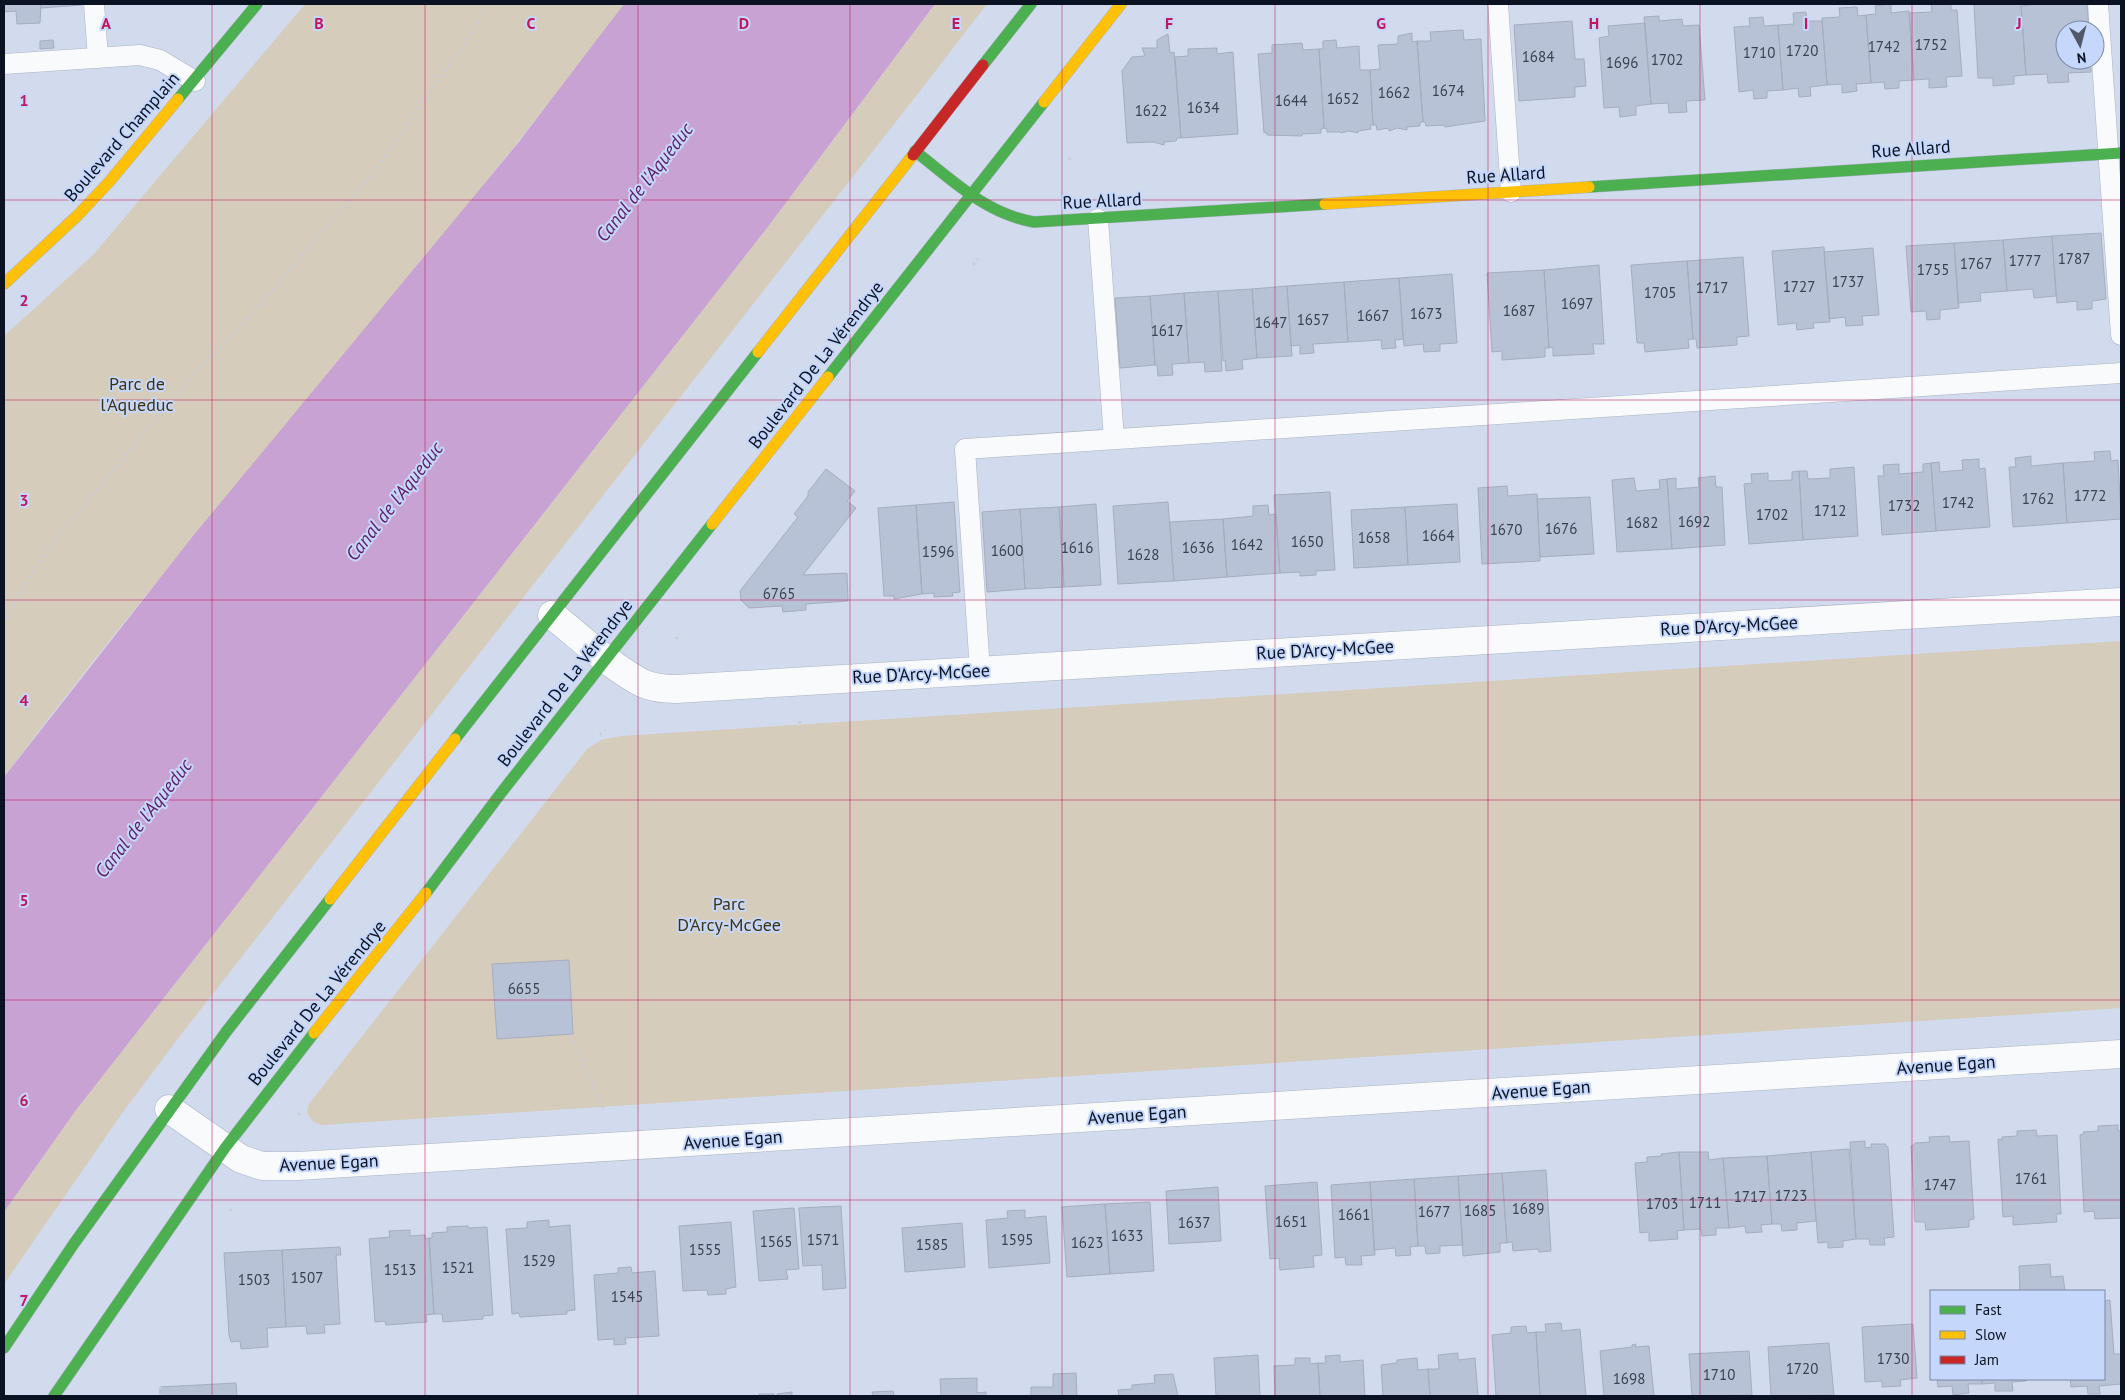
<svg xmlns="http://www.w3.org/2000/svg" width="2125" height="1400" font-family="'PT Sans',sans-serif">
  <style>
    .green { fill: #d5ccbb }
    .water { fill: #c8a2d2 }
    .building { fill: #b8c2d7; stroke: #a5adbe }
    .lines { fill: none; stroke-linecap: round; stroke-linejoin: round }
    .lane-casing { stroke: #aab2c3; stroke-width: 21 }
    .street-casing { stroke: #aab2c3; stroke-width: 29 }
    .fast-casing { stroke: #aab2c3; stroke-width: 12 }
    .slow-casing { stroke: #aab2c3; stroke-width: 12 }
    .jam-casing { stroke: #aab2c3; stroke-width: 12 }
    .path { stroke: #caccd2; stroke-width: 3; stroke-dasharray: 2.5 4; stroke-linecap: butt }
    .lane { stroke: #f8fafc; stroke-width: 20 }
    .street { stroke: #f8fafc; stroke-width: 28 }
    .fast { stroke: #4caf50; stroke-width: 11 }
    .slow { stroke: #ffc107; stroke-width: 11 }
    .jam { stroke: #c62828; stroke-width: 11 }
    .grid { fill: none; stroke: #c2185b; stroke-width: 1; stroke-opacity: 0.55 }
    .labels { text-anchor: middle; stroke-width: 4; stroke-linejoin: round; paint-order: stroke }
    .number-label { font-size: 15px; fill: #394152 }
    .street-label { font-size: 18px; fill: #0b1222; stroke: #c5d7fb }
    .park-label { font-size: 18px; fill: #41320f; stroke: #c5d7fb }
    .water-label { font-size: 19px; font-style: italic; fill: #5f1b65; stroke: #c5d7fb }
    .grid-label { font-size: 16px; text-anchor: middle; font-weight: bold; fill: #c2185b; stroke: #c5d7fb; stroke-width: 4; stroke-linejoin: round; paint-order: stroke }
  </style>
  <rect width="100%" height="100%" fill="#d2dbee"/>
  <path class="green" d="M305 4H624C427 269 202 513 4 777V336L93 255Z
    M935 4H987L920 91 183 1032 123 1112 4 1284V1212L76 1110 767 228Z
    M2121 641V1008L322 1125C313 1123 310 1120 307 1111L309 1104 587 749 601 740 621 736Z"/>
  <path class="water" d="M624 4H935L767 228 76 1110 4 1212V777L193 536 518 143Z"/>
  <path class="building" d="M4 4H41L40 23 17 24 16 11 4 12Z
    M41 4H82V5L41 8Z
    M1891 4V13L1909 11 1914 80 1899 81V88L1885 89 1884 82 1871 83 1866 15 1876 14 1875 6Z
    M1931 4H1951V10H1957L1962 76 1946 77 1947 87 1929 88V79L1914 80 1909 13 1932 12Z
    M1981 4H2021L2026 75 2014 76V84L1993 86V78H1978L1974 5Z
    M2031 4H2087L2089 30H2065V60H2091V72L2068 73 2069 82 2048 83 2047 74 2026 75 2021 6 2031 5Z
    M1857 7 1858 16 1866 15 1871 83 1856 84 1857 91 1842 93V84L1827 85 1822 18 1840 17 1839 8Z
    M1806 12 1807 21H1822L1827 85 1810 87 1811 96 1799 97 1798 88 1783 90 1778 25 1794 24 1793 13Z
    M1659 16V21L1682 19 1683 26 1699 25 1705 100 1686 101 1687 112 1669 113 1668 103 1651 104 1644 17Z
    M1763 17 1764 26 1778 25 1783 90 1767 91V98L1754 99 1753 90 1739 92 1734 27 1750 26 1749 18Z
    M1572 21 1575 59H1584L1586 86 1575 87V97L1519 101 1514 25Z
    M1645 23 1651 104 1636 106V115L1620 117 1619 107 1604 108 1599 38 1609 36 1608 26Z
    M1463 30 1464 40 1481 39 1485 121 1445 127 1444 125 1426 126 1425 122H1423L1417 41H1431L1430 32Z
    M1412 33V42L1417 41 1423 122H1420V126L1407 127V130L1397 128 1389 131V128L1377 130 1376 125H1373L1370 70 1380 69 1378 45 1398 44V36Z
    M1168 34 1170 53 1174 52 1181 138H1177L1176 141 1164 142V145L1153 142 1127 143 1122 71 1132 57 1145 56 1142 48H1157V40Z
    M53 40 54 48 40 49V41Z
    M1336 40 1337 48 1359 46 1360 70H1370L1373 125H1370L1371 129 1358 131V133L1349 131 1341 133 1340 132H1327V129L1324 128 1319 49H1323V41Z
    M1302 43 1303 50 1319 49 1324 128 1321 129V133L1302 134V136L1267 135 1266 132 1264 133 1258 54 1272 53V45Z
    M1217 48V54L1233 52 1238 134 1181 138 1175 57 1188 56V49Z
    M2101 233 2106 299 2092 301V309L2077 310V301L2057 303 2052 236Z
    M2052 236 2056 296 2034 298 2033 289 2007 291 2003 240Z
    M2003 240 2007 291 1980 293 1981 301 1958 303 1954 243Z
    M1954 243 1959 308 1940 310V319L1927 320 1926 311 1911 312 1906 246Z
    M1824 247 1830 322 1813 323 1814 328 1797 330 1796 323 1778 325 1772 251Z
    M1873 248 1879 315 1862 316 1863 325 1846 326 1845 317 1829 319 1824 252Z
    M1743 257 1749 336 1737 337V345L1697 348 1696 339H1693L1687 261Z
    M1687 261 1693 339 1688 340 1689 348 1645 352 1644 343H1637L1631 265Z
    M1599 265 1604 344H1593L1594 354 1553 356V347L1549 348 1544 270Z
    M1544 270 1549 348H1545V357L1502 360V351L1492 352 1487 273Z
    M1452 274 1457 343 1440 344V351L1424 352 1423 344 1404 346 1399 278Z
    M1399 278 1403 339 1395 340 1396 348 1382 349 1381 340 1348 342 1344 282Z
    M1344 282 1348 342 1313 344 1314 353 1300 354V345L1291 346 1287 286Z
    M1287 286 1292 356 1257 358 1252 289Z
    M1252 289 1257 358 1242 360 1243 369 1226 371 1225 360 1223 361 1218 291Z
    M1218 291 1222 371 1205 372 1204 362 1189 363 1184 293Z
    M1184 293 1189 363 1172 364 1173 375 1158 376 1157 365H1155L1150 296Z
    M1150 296 1155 365 1120 368 1115 298Z
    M2110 451 2111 461 2118 460 2121 519 2067 523 2063 463 2095 461 2094 452Z
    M2031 456V466L2063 463 2067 523 2013 527 2009 467H2016L2015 458Z
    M1979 459V469L1985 468 1990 527 1936 531 1931 463 1939 462 1940 472 1963 470 1962 460Z
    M1931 463 1936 531 1882 535 1878 476H1884L1883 465 1899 464V474L1923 472V464Z
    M1854 467 1858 536 1803 540 1799 471H1807L1808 479 1830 478V469Z
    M826 469 855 491 847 501 856 508 803 575 847 573 848 601 806 604V610L783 612 782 606 749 608 741 600 740 591 798 517 794 514 808 496V492Z
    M1799 471 1803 540 1749 544 1744 484 1752 483 1751 474 1768 473V481L1792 480V472Z
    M1715 476 1716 487H1722L1725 545 1672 549 1667 479 1676 478V489L1699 487 1698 478Z
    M1634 478 1636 491 1660 489 1659 480 1667 479 1672 549 1617 552 1612 480Z
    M1507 486 1508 496 1537 494 1540 561 1482 564 1478 488Z
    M1330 492 1335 570 1316 571V575L1300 576V572L1280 573 1274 495Z
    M1590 497 1594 554 1540 557 1537 499Z
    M954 502 960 592 952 593 953 596 934 597V593L922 594 916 505Z
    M1168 502 1174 581 1118 584 1113 506Z
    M1096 504 1101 585 1064 587 1059 507Z
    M1457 504 1460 562 1408 565 1405 507Z
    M916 505 922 594 894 599V596H884L878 508Z
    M1268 505 1269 515 1276 514 1280 573 1227 577 1223 519 1253 516V506Z
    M1059 507 1064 587 1025 589 1020 509Z
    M1405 507 1408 565 1354 568 1351 510Z
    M1020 509 1025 589 987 592 982 512Z
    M1223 519 1227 577 1174 581 1170 522Z
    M569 960 573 1034 497 1039 492 964Z
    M2118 1125V1131H2121V1218L2095 1219 2094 1211 2084 1212 2080 1135 2084 1134 2083 1132 2098 1131V1126Z
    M2036 1130 2037 1136 2057 1135 2061 1214H2056L2057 1222 2013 1225V1216L2003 1217 1998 1139 2002 1140V1137L2017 1136V1131Z
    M1949 1136 1950 1142 1969 1141 1974 1219 1969 1220V1227L1926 1230 1925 1222H1915L1911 1146 1914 1145 1915 1143 1930 1142 1929 1137Z
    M1865 1141V1148L1872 1147 1871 1144H1886L1885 1146 1888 1147 1894 1237 1884 1238 1885 1245H1870L1869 1239H1856L1850 1142Z
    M1849 1149 1856 1239 1843 1241V1247L1828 1248V1242L1818 1243 1811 1152Z
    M1679 1152H1708L1709 1160 1723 1158 1729 1228H1716V1235L1702 1236 1701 1229 1684 1230Z
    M1679 1152 1684 1230 1677 1231 1678 1239 1649 1241V1232L1640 1233 1635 1163 1647 1162V1157L1662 1156 1661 1154Z
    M1811 1152 1816 1221 1797 1223V1230L1782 1231 1781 1224H1772L1767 1156Z
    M1767 1156 1772 1224 1761 1225 1762 1232 1746 1233 1745 1226 1729 1228 1723 1158Z
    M1546 1170 1551 1251 1539 1252 1538 1249 1513 1251 1512 1242 1507 1243 1502 1173Z
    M1502 1173 1507 1243H1500V1252L1463 1256 1458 1176Z
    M1458 1176 1463 1245 1440 1246V1253L1426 1254 1425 1246H1418L1414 1179Z
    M1414 1179 1418 1246 1410 1247 1411 1255 1396 1256 1395 1248 1374 1250 1370 1182Z
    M1317 1182 1322 1255 1313 1256 1314 1267 1280 1270 1279 1258 1270 1259 1265 1186Z
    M1370 1182 1375 1255 1361 1256 1362 1265H1346L1345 1257 1335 1258 1331 1185Z
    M1218 1187 1221 1241 1169 1244 1166 1191Z
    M1150 1202 1154 1271 1110 1274 1105 1204Z
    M1105 1204 1110 1274 1067 1277 1062 1207Z
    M841 1206 846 1288 823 1290 822 1265 803 1266 799 1208Z
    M794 1208 799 1269 786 1270 788 1279 759 1281 753 1211Z
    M1025 1210V1218L1046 1216 1050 1263 989 1268 986 1220 1008 1218 1007 1211Z
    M549 1220V1227L570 1225 575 1310 567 1311V1314L520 1317 519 1313 512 1314 506 1229 527 1228V1222Z
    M731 1222 736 1287 726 1289V1294L708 1295 707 1290 683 1291 679 1226Z
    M962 1223 965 1267 905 1272 902 1228Z
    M468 1226 469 1228 487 1227 493 1315 483 1316V1319L443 1322 442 1314H434L429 1238H432V1233L447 1232V1227Z
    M410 1230V1236L425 1235V1239L429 1238 434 1314 426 1315 427 1322 386 1325 385 1321 375 1322 369 1239 390 1237 389 1231Z
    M340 1247 341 1255H336L340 1324 324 1325 325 1333 307 1334 306 1326 286 1327 282 1250Z
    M282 1250 286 1327 267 1328 268 1347 241 1349 240 1341 231 1342 229 1335 224 1253Z
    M2050 1264 2051 1277 2063 1276 2065 1291H2020L2019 1266Z
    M631 1267 632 1273 655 1271 659 1336 625 1338 626 1344 614 1345V1339L598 1340 594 1275 618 1273V1268Z
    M2110 1300 2114 1354H2121V1384L2099 1386 2100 1394H2088L2087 1386 2071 1387 2070 1379H2104V1301Z
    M1561 1323 1562 1331 1580 1329 1586 1396H1540L1536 1332H1546L1545 1324Z
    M1913 1324 1917 1378 1900 1380 1901 1386 1882 1387V1381L1865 1382 1862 1327Z
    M1526 1326 1527 1333 1536 1332 1540 1396H1496L1492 1335 1511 1333V1327Z
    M1829 1343 1834 1395 1771 1396 1768 1347Z
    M1636 1344 1635 1347 1649 1346 1654 1396H1604L1600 1351 1632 1347V1345Z
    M1749 1351 1752 1395 1692 1396 1689 1354Z
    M1458 1353V1360L1475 1358 1478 1396H1430L1428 1369H1439L1438 1355Z
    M1258 1355 1260 1396H1216L1214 1358Z
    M1340 1355V1362L1363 1360 1365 1396H1320L1318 1363H1326L1325 1356Z
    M1295 1358H1310V1364L1318 1363 1320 1396H1275L1274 1366 1295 1365Z
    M1417 1358 1418 1370 1428 1369 1430 1396H1383L1381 1365 1397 1363V1360Z
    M1076 1373 1077 1396H1031V1387H1053V1374Z
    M1173 1374 1178 1396H1119L1118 1390 1132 1389V1385L1155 1383 1154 1375Z
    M977 1378V1393L986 1392V1396H941L940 1379Z
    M1937 1379H1982V1384H1968L1969 1393 1953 1395 1952 1386 1938 1387Z
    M1982 1379H2026V1381L2012 1382 2013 1391H1995V1383L1982 1384Z
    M236 1383 237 1396H160V1387Z
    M893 1391 894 1396H873L872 1392Z
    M792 1392V1396H778L777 1394Z
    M759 1394H774V1396H759Z"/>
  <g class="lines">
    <g class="lane-casing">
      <path id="lane" d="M94 4 98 58
        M1498 4 1511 192
        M2098 4 2121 335
        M4 64 140 55 160 60 195 81
        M1098 219 1114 439
        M980 671 965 449 2121 373"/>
    </g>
    <g class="street-casing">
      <path id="street" d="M552 615C580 637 610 666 642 683 653 688 664 689 676 689L2121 602
        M169 1109 241 1159 262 1166H298L2121 1054"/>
    </g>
    <g class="fast-casing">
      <path id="fast" d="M983 65 1031 4
        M178 99 257 4
        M915 151C952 180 986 214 1034 222L1325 204
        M1589 187 2121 153
        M828 377 1044 102
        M455 739 758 352
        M426 893 501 793 712 524
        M4 1348 73 1245 226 1032 330 899
        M54 1396 225 1148 314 1033"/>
    </g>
    <g class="slow-casing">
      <path id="slow" d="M1044 102 1121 4
        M1325 204 1589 187
        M4 284 78 215 109 182 178 99
        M758 352 913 155
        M712 524 828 377
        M330 899 455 739
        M314 1033 426 893"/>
    </g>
    <g class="jam-casing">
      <path id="jam" d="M913 155 983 65"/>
    </g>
    <path class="path" d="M1069 160 1072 156
      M973 265 978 259
      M4 624 25 583 50 546 191 377 242 325 373 173 467 40 488 4
      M676 639 680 633
      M800 721V732
      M600 735 605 730
      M570 1035 605 1111
      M298 1115 302 1110
      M230 1211 233 1205
      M160 1387V1396"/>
    <use href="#lane" class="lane"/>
    <use href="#street" class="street"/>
    <use href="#fast" class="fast"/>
    <use href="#slow" class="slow"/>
    <use href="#jam" class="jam"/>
  </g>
  <path class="grid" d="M212 4V1396M425 4V1396M638 4V1396M850 4V1396M1062 4V1396M1275 4V1396M1488 4V1396M1700 4V1396M1912 4V1396M4 200H2121M4 400H2121M4 600H2121M4 800H2121M4 1000H2121M4 1200H2121"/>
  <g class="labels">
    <g class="number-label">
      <text x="1931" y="50">1752</text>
      <text x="1884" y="52">1742</text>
      <text x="1802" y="56">1720</text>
      <text x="1759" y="58">1710</text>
      <text x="1538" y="62">1684</text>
      <text x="1667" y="65">1702</text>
      <text x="1622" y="68">1696</text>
      <text x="1448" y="96">1674</text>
      <text x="1394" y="98">1662</text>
      <text x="1343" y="104">1652</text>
      <text x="1291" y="106">1644</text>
      <text x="1203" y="113">1634</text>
      <text x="1151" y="116">1622</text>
      <text x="2074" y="264">1787</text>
      <text x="2025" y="266">1777</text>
      <text x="1976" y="269">1767</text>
      <text x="1933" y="275">1755</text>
      <text x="1848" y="287">1737</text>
      <text x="1799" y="292">1727</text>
      <text x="1712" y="293">1717</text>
      <text x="1660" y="298">1705</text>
      <text x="1577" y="309">1697</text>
      <text x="1519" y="316">1687</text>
      <text x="1426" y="319">1673</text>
      <text x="1373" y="321">1667</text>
      <text x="1313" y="325">1657</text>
      <text x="1271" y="328">1647</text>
      <text x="1167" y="336">1617</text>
      <text x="2090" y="501">1772</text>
      <text x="2038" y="504">1762</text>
      <text x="1958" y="508">1742</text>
      <text x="1904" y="511">1732</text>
      <text x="1830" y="516">1712</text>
      <text x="1772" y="520">1702</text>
      <text x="1694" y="527">1692</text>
      <text x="1642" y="528">1682</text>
      <text x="1561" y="534">1676</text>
      <text x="1506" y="535">1670</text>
      <text x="1438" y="541">1664</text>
      <text x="1374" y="543">1658</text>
      <text x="1307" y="547">1650</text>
      <text x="1247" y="550">1642</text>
      <text x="1077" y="553">1616</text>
      <text x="1198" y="553">1636</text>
      <text x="1007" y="556">1600</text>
      <text x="938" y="557">1596</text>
      <text x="1143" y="560">1628</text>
      <text x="779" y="599">6765</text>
      <text x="524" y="994">6655</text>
      <text x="2031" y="1184">1761</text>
      <text x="1940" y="1190">1747</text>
      <text x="1791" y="1201">1723</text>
      <text x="1750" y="1202">1717</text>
      <text x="1705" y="1208">1711</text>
      <text x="1662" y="1209">1703</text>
      <text x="1528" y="1214">1689</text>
      <text x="1480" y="1216">1685</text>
      <text x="1434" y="1217">1677</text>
      <text x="1354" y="1220">1661</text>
      <text x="1291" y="1227">1651</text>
      <text x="1194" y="1228">1637</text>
      <text x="1127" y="1241">1633</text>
      <text x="823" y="1245">1571</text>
      <text x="1017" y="1245">1595</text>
      <text x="776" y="1247">1565</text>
      <text x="1087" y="1248">1623</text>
      <text x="932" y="1250">1585</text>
      <text x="705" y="1255">1555</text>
      <text x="539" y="1266">1529</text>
      <text x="458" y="1273">1521</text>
      <text x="400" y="1275">1513</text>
      <text x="307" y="1283">1507</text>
      <text x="254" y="1285">1503</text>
      <text x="627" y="1302">1545</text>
      <text x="1893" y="1364">1730</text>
      <text x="1802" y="1374">1720</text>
      <text x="1719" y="1380">1710</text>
      <text x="1629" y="1384">1698</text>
    </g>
    <g class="street-label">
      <text transform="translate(122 137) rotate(-49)" y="6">Boulevard Champlain</text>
      <text transform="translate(1911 149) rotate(-4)" y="6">Rue Allard</text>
      <text transform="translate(1506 175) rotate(-4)" y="6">Rue Allard</text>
      <text transform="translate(1102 201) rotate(-3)" y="6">Rue Allard</text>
      <text transform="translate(816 365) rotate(-52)" y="6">Boulevard De La Vérendrye</text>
      <text transform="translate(1729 626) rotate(-3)" y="6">Rue D'Arcy-McGee</text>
      <text transform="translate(1325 650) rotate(-3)" y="6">Rue D'Arcy-McGee</text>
      <text transform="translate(921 674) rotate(-3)" y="6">Rue D'Arcy-McGee</text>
      <text transform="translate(565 683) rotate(-52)" y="6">Boulevard De La Vérendrye</text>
      <text transform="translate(317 1003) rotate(-51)" y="6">Boulevard De La Vérendrye</text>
      <text transform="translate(1946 1065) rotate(-4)" y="6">Avenue Egan</text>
      <text transform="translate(1541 1090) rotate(-4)" y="6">Avenue Egan</text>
      <text transform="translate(1137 1115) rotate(-4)" y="6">Avenue Egan</text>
      <text transform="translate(733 1140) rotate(-4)" y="6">Avenue Egan</text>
      <text transform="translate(329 1163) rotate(-3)" y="6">Avenue Egan</text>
    </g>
    <g class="park-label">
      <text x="137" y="390">Parc de<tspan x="137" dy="21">l'Aqueduc</tspan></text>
      <text x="729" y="910">Parc<tspan x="729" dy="21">D'Arcy-McGee</tspan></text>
    </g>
    <g class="water-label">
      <text transform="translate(644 182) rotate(-52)" y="7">Canal de l'Aqueduc</text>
      <text transform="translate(394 501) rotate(-52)" y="7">Canal de l'Aqueduc</text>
      <text transform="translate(143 818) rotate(-52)" y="7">Canal de l'Aqueduc</text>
    </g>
  </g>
  <g class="grid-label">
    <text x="106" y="29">A</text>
    <text x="319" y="29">B</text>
    <text x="531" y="29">C</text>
    <text x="744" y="29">D</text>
    <text x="956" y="29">E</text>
    <text x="1169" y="29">F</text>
    <text x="1381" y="29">G</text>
    <text x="1594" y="29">H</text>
    <text x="1806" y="29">I</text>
    <text x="2019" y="29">J</text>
    <text x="24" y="106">1</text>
    <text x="24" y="306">2</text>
    <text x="24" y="506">3</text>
    <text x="24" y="706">4</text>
    <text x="24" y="906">5</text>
    <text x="24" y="1106">6</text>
    <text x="24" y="1306">7</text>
  </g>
  <rect width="2125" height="1400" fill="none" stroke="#0b1222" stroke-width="10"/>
  <rect x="1930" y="1290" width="175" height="90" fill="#c5d7fb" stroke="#7b88a4"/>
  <rect x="1940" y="1306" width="25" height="8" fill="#4caf50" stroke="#7b88a4"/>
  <text x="1975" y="1315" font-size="15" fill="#0b1222">Fast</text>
  <rect x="1940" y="1331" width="25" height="8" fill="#ffc107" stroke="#7b88a4"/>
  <text x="1975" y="1340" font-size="15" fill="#0b1222">Slow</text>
  <rect x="1940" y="1356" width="25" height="8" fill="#c62828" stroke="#7b88a4"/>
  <text x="1975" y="1365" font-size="15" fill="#0b1222">Jam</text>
  <g transform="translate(2080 45) rotate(173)"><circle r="24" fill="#c5d7fb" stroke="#7b88a4"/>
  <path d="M0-4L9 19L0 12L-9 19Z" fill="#515869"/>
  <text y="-8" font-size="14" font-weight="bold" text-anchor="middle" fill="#0b1222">N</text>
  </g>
</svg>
